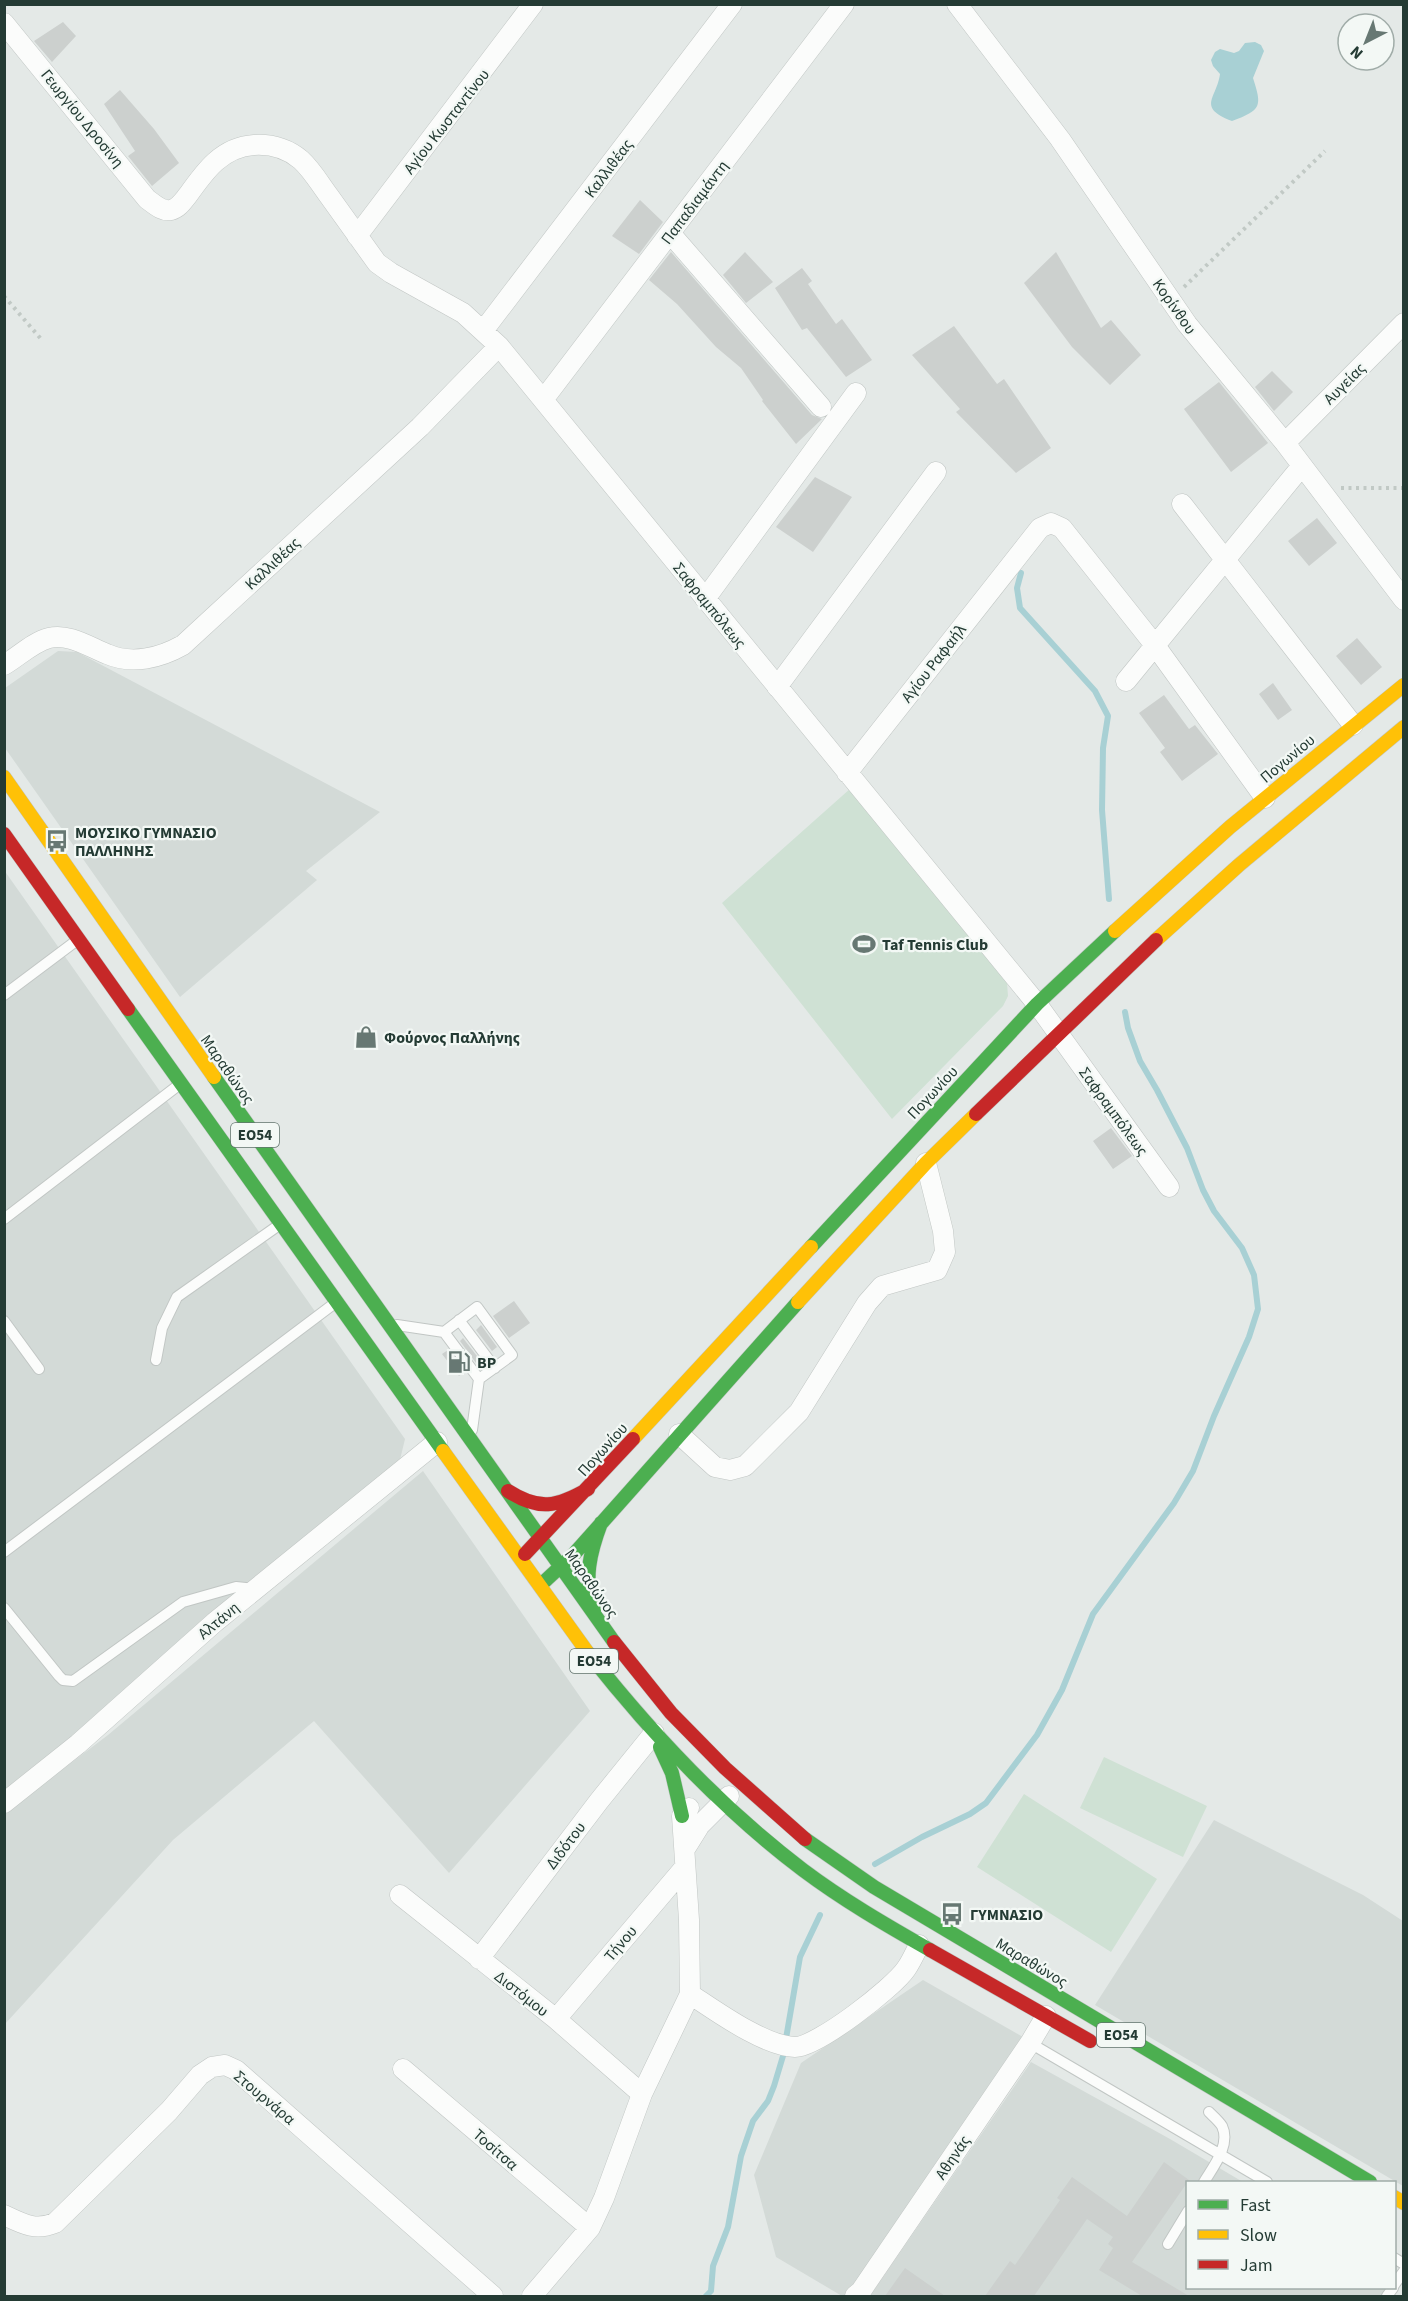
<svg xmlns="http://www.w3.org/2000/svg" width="1408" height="2301" font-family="'Source Sans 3',sans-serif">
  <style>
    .built { fill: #d3dad7 }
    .green { fill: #cfe1d4 }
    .water { fill: #a8d0d4 }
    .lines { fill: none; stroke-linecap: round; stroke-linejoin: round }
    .stream { stroke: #a8d0d4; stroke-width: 6 }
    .building { fill: #ccd0ce }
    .lane-casing { stroke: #c1c6c4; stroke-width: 12 }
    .street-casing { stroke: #c1c6c4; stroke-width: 21 }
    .fast-casing { stroke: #c0c7c4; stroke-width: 15 }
    .slow-casing { stroke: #c0c7c4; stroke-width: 15 }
    .jam-casing { stroke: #c0c7c4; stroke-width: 15 }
    .path { stroke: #c1c9c5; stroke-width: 4; stroke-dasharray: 3 4.5; stroke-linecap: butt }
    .lane { stroke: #fbfcfb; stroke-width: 10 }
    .street { stroke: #fbfcfb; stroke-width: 20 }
    .fast { stroke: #4caf50; stroke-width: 14 }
    .slow { stroke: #ffc107; stroke-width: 14 }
    .jam { stroke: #c62828; stroke-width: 14 }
    .labels { text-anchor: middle; stroke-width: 4.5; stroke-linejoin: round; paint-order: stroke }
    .shield { fill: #f3f8f5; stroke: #62746e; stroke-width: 1.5 }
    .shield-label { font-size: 15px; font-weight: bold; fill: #243b34 }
    .street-label { font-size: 16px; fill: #243b34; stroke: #f3f8f5 }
    .poi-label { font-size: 16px; font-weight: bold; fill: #243b34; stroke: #f3f8f5; text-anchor: start }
  </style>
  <rect width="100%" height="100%" fill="#e4e9e7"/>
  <path class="built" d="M58 651 77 652 380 812 306 871 317 880 180 997 5 748V688Z
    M4 870 405 1439 398 1468 4 1793Z
    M423 1471 590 1711 449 1873 314 1721 173 1840 5 2024V1813L108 1735Z
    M1214 1820 1363 1895 1403 1921V2186L1095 2005Z
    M923 1980 1023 2037 849 2296H842L776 2257 754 2175 801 2063Z
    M1031 2062 1170 2139 1243 2182H1188V2288H1387L1382 2296H870Z"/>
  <path class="green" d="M851 788 1007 983 1008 996 1003 1006 892 1119 722 903Z
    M1104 1757 1207 1806 1183 1857 1080 1808Z
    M1024 1794 1157 1879 1111 1952 977 1867Z"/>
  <path class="water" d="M1255 42 1261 45 1264 51 1253 78C1262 106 1262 110 1232 121 1196 107 1217 98 1220 74L1213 66 1211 60 1215 52 1220 49 1234 53 1239 51 1245 43Z"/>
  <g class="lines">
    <path class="stream" d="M1021 573 1017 588 1020 608 1095 691 1108 716 1103 748 1102 810 1109 899
      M875 1864 922 1837 970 1814 986 1803 1037 1735 1062 1690 1093 1614 1174 1503 1193 1471 1214 1416 1249 1337 1258 1309 1254 1275 1242 1248 1214 1211 1203 1190 1187 1148 1157 1090 1140 1061 1128 1028 1125 1012
      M706 2296 711 2291 713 2266 728 2227 741 2156 753 2121 768 2101 774 2086 783 2056 800 1957 820 1915"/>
  </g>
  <path class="building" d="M63 22 76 36 52 62 34 41Z
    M120 90 154 129 179 163 152 186 128 156 135 151 104 104Z
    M640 200 663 222 639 254 612 236Z
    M671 252 812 415 822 419 796 444 762 401 763 400 741 368 716 347 677 304 649 280Z
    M745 252 773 282 746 303 723 275Z
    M1056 252 1101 328 1111 320 1141 355 1110 385 1072 347 1024 283Z
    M802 268 812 281 808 284 836 324 842 319 872 360 846 377 807 328 802 330 775 288Z
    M954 326 997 384 1004 379 1051 448 1016 473 956 412 960 409 912 355Z
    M1272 371 1293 392 1274 411 1255 387Z
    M1219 382 1268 443 1231 472 1184 409Z
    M815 477 852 497 813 552 776 527Z
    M1317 518 1337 543 1309 566 1288 541Z
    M1357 638 1382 667 1361 685 1336 656Z
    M1273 683 1292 710 1278 720 1259 694Z
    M1164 695 1189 729 1195 725 1218 754 1182 781 1160 752 1165 748 1139 713Z
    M1111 1128 1132 1156 1113 1169 1093 1141Z
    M514 1301 530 1323 509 1338 493 1316Z
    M481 1325 497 1347 492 1351 476 1330Z
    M463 1338 480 1360 476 1363 460 1341Z
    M448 1350 464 1372 459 1376 442 1354Z
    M1164 2162 1189 2180 1132 2262 1189 2296H1142L1099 2270 1113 2248 1108 2244 1113 2237 1087 2219 1034 2296H985L1010 2261 1015 2265 1060 2200 1057 2198 1072 2177 1127 2216Z
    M905 2268 945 2296H885Z"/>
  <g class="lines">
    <g class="lane-casing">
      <path id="lane" d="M4 995 76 941
        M4 1219 180 1084
        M459 1320 495 1368
        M4 1321 39 1369
        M397 1325 444 1332 477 1307 512 1355 479 1379
        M444 1332 479 1379 472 1430
        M156 1360 162 1328 177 1297 279 1225
        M4 1552 335 1303
        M4 1608 59 1676 63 1680 73 1681 183 1602 236 1587 255 1589
        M1030 2043 1267 2182
        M1204 2182C1213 2167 1231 2145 1222 2126 1219 2121 1213 2116 1209 2112
        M1168 2244 1188 2211
        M1394 2258 1404 2264
        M1394 2285 1404 2271
        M1387 2296 1393 2288"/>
    </g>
    <g class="street-casing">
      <path id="street" d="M957 4 1060 139 1187 324 1285 443 1404 600
        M4 23 147 199C154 204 162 212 171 210 179 208 183 201 188 195 205 171 222 147 254 145 271 144 288 149 301 160 312 170 320 184 329 196 345 218 361 241 377 263L391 273 463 313 499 346 1037 1004 1169 1187
        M670 233 821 407
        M357 236 533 4
        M483 331 732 4
        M543 400 844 4
        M1285 443 1404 323
        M1182 504 1353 725
        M705 599 856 393
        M4 665C18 657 33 642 49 638 69 633 89 647 107 654 132 665 160 658 183 645L420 427 499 346
        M1126 681 1301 467
        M777 687 936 472
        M847 773 1040 528 1051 523 1062 528 1154 644 1265 798
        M679 1434 715 1467 730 1470 745 1466 799 1412 867 1303 882 1286 937 1270 945 1252 943 1231 926 1163
        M4 1803 78 1744 215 1622 437 1442
        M685 1849 700 1825 729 1796
        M400 1895 556 2019 642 2094
        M479 1959 599 1801 654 1733
        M690 1994C716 2011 764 2046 795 2047 817 2047 893 1988 906 1969 911 1962 915 1953 919 1945
        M556 2019 685 1867
        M403 2069 590 2228
        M4 2215C23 2224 35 2231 55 2223L169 2111 200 2075 212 2067 225 2065 236 2070 493 2296
        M532 2296 590 2228 604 2198 642 2094 690 1994 689 1920 682 1816 689 1808
        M855 2296 861 2291 1030 2043 1046 2016"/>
    </g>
    <g class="fast-casing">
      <path id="fast" d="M128 1009 443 1451
        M214 1077 614 1642
        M811 1247 1037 1004 1115 931
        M545 1581 574 1554 798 1302
        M594 1610C583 1580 590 1552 601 1523
        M588 1653C651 1733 721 1808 803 1870 843 1900 886 1925 930 1950
        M660 1747 672 1773 682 1816
        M805 1839 874 1887 1370 2182"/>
    </g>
    <g class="slow-casing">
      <path id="slow" d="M4 777 214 1077
        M1115 931 1230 827 1404 685
        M1156 940 1239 865 1404 727
        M798 1302 926 1163 976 1114
        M633 1439 811 1247
        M443 1451 588 1653
        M1394 2197 1404 2203"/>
    </g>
    <g class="jam-casing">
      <path id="jam" d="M4 834 128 1009
        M976 1114 1156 940
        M508 1491C539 1511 557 1507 588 1489
        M525 1554 633 1439
        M614 1642 671 1713 725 1768 805 1839
        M930 1950 1090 2041"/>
    </g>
    <path class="path" d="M1184 287 1325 151
      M4 296 41 339
      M1341 488H1404"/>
    <use href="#lane" class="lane"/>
    <use href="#street" class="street"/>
    <use href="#fast" class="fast"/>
    <use href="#slow" class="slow"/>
    <use href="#jam" class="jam"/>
  </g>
  <defs>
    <g id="bus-bare" transform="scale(1.8)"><path d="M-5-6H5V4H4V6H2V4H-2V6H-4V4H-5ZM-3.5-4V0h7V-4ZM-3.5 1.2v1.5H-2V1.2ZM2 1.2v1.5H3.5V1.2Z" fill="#677873" stroke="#f3f8f5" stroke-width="2.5" paint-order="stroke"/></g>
    <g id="stadium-bare" transform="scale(1.8)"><path d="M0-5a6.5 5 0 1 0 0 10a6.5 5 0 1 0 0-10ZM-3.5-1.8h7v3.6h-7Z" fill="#677873" stroke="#f3f8f5" stroke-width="2.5" paint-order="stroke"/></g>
    <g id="shop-bare" transform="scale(1.8)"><path d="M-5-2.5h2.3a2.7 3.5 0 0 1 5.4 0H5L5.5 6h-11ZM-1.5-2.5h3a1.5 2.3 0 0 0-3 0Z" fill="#677873" stroke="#f3f8f5" stroke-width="2.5" paint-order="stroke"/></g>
    <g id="fuel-bare" transform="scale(1.8)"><path d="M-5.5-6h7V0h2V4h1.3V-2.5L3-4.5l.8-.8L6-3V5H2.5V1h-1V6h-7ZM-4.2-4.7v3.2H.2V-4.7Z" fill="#677873" stroke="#f3f8f5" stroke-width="2.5" paint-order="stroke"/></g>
  </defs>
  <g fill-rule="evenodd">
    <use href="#bus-bare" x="57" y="841"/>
    <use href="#stadium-bare" x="864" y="944"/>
    <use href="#shop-bare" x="366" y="1037"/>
    <use href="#fuel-bare" x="459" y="1362"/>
    <use href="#bus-bare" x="952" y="1914"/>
  </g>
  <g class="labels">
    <g class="shield">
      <rect x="231" y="1123" width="48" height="24" rx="4.5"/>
      <rect x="570" y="1649" width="48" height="24" rx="4.5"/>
      <rect x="1097" y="2023" width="48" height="24" rx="4.5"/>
    </g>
    <g class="shield-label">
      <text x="255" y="1140">ΕΟ54</text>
      <text x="594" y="1666">ΕΟ54</text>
      <text x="1121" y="2040">ΕΟ54</text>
    </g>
    <g class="street-label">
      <text transform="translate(83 118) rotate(51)" y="6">Γεωργίου Δροσίνη</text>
      <text transform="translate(446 121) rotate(-52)" y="6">Αγίου Κωσταντίνου</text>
      <text transform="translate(608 168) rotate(-53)" y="6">Καλλιθέας</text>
      <text transform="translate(694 202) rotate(-53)" y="6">Παπαδιαμάντη</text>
      <text transform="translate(1175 306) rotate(55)" y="6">Κορίνθου</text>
      <text transform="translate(1344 383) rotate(-45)" y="6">Αυγείας</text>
      <text transform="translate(272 563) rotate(-43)" y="6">Καλλιθέας</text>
      <text transform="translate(710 605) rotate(51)" y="6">Σαφραμπόλεως</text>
      <text transform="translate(933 663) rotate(-52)" y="6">Αγίου Ραφαήλ</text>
      <text transform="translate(1287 758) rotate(-40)" y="6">Πογωνίου</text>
      <text transform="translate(228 1069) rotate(55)" y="6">Μαραθώνος</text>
      <text transform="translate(932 1092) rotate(-47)" y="6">Πογωνίου</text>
      <text transform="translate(1114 1111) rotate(54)" y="6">Σαφραμπόλεως</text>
      <text transform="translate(602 1449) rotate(-48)" y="6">Πογωνίου</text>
      <text transform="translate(592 1583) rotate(55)" y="6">Μαραθώνος</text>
      <text transform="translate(218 1620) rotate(-40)" y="6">Αλτάνη</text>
      <text transform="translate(565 1845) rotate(-53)" y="6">Διδότου</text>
      <text transform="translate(620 1943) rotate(-50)" y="6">Τήνου</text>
      <text transform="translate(1032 1962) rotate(31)" y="6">Μαραθώνος</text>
      <text transform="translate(522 1993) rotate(38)" y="6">Διστόμου</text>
      <text transform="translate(265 2097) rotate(40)" y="6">Στουρνάρα</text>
      <text transform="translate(496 2149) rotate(41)" y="6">Τοσίτσα</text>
      <text transform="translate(952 2157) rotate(-56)" y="6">Αθηνάς</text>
    </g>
    <g class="poi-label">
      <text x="75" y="838">ΜΟΥΣΙΚΟ ΓΥΜΝΑΣΙΟ<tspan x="75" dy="18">ΠΑΛΛΗΝΗΣ</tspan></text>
      <text x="882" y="950">Taf Tennis Club</text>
      <text x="384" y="1043">Φούρνος Παλλήνης</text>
      <text x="477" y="1368">BP</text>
      <text x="970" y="1920">ΓΥΜΝΑΣΙΟ</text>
    </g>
  </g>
  <rect width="1408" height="2301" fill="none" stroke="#243b34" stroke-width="12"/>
  <rect x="1186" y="2181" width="210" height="108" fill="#f3f8f5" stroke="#a0aca8" stroke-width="1.5"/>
  <rect x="1198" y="2200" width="30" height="9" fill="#4caf50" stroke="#a0aca8" stroke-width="1.5"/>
  <text x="1240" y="2211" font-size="18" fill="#243b34">Fast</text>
  <rect x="1198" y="2230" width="30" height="9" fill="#ffc107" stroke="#a0aca8" stroke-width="1.5"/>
  <text x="1240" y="2241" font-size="18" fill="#243b34">Slow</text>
  <rect x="1198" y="2260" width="30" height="9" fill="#c62828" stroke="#a0aca8" stroke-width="1.5"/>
  <text x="1240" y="2271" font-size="18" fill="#243b34">Jam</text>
  <g transform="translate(1366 42) rotate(222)"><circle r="28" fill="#f3f8f5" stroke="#a0aca8" stroke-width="1.5"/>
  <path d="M0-4.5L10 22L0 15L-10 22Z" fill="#677873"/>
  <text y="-9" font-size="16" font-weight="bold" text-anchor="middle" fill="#243b34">N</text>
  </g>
</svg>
